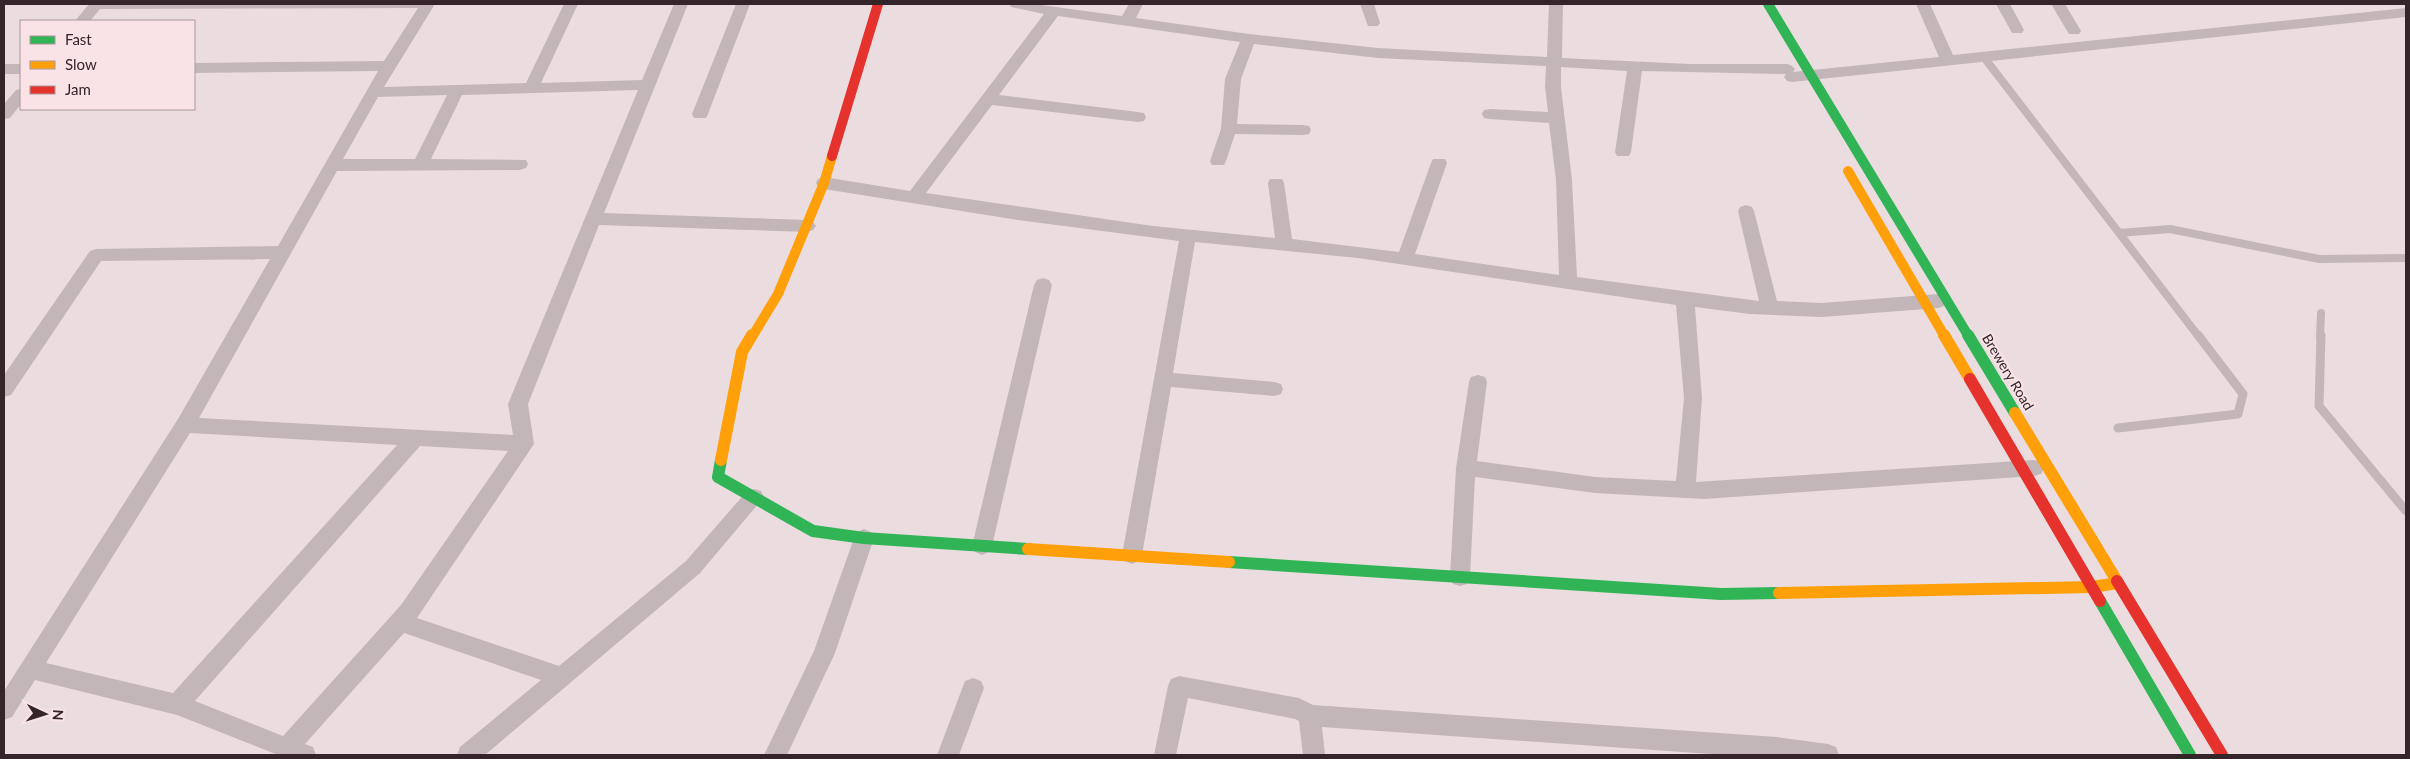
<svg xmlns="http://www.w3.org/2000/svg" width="2410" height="759" font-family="Lato,sans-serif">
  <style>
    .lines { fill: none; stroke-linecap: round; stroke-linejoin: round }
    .lane-far1 { stroke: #c3b6b9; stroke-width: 8 }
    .lane { stroke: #c3b6b9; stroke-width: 9 }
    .street { fill: #c3b6b9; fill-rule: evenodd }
    .fast-far1 { stroke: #30b455; stroke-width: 10 }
    .fast { stroke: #30b455; stroke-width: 12 }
    .slow-far1 { stroke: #ff9f0a; stroke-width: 10 }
    .slow { stroke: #ff9f0a; stroke-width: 12 }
    .jam-far1 { stroke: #e5322d; stroke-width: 10 }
    .jam { stroke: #e5322d; stroke-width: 12 }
    .labels { text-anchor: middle; stroke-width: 4; stroke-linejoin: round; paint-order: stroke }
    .street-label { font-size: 14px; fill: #33252a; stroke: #f9e3e6 }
  </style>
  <rect width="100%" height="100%" fill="#ebdddf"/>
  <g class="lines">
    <path class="lane-far1" d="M1983 56 2199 337
      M2119 233 2170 229 2319 259 2406 258
      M2320 337 2321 313"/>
    <path class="lane" d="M2321 335 2319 406 2406 511
      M2118 428 2238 414 2243 394 2198 335"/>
    <path class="street" d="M89 4H435L384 87 526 83 564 4H578L541 83 642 80 674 4H688L604 213 807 220 813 222 816 226 813 230 807 232 599 225 528 404 534 444 417 618 559 666 686 561 747 491 754 489 761 491 764 497 700 573 485 755H457L460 747 541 680 404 633 305 744 313 747 316 755H278L177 715 35 680 12 717 4 720V691L178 419 270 259 101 261 11 395 4 397V375L90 251 96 249 278 246 378 71 194 73V63L384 61 418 8 100 9 90 21H75ZM638 90 508 404 513 435 199 418 337 171 520 170 526 168 528 164 526 160 431 159 462 95ZM447 95 415 159H343L378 97ZM190 433 397 445 173 693 46 663ZM420 446 508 451 401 605 283 736 195 701Z
      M736 4H750L708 114 706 118H694L692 114Z
      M1009 4H1034L1122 16 1129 4H1143L1136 18 1249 34 1378 48 1547 57 1549 4H1563L1562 58 1690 64H1787L1792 66 1795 69 1793 72 1939 57 1916 4H1930L1953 55 2406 8V17L1792 82 1787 81 1784 77 1786 74 1642 71 1631 152 1629 156H1617L1615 152 1627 71 1561 67V87L1572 180 1577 277 1759 301 1738 211 1740 207 1746 205 1752 207 1754 211 1777 301 1822 303 1938 294 1944 296 1947 301 1944 306 1938 308 1822 317 1750 314 1695 307 1702 398 1696 482 2034 460 2041 462 2044 468 2041 474 2034 476 1704 499 1595 493 1475 477 1470 577 1467 584 1460 586 1453 584 1450 577 1456 468 1469 382 1471 377 1478 375 1485 377 1487 382 1477 461 1595 477 1676 481 1684 398 1676 305 1358 258 1195 242 1173 373 1274 382 1281 384 1283 389 1281 394 1274 396 1171 387 1142 555 1139 561 1132 564 1125 561 1122 555 1179 241 1018 220 824 189 818 187 816 183 818 179 824 177 910 191 1044 14 1011 7ZM1058 16 1240 42 1225 79 1221 129 1210 161 1212 165H1224L1226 161 1235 134 1303 135 1309 134 1311 130 1309 126 1303 125 1237 124 1241 79 1254 44 1378 58 1546 66 1545 87 1548 112 1490 109 1484 110 1482 114 1484 118 1490 119 1549 123 1556 180 1559 275 1415 254 1447 163 1445 159H1433L1431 163 1399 252 1292 239 1284 183 1282 179H1270L1268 183 1275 238 1153 226 926 193 992 105 1138 122 1144 121 1146 117 1144 113 1138 112 999 95Z
      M1360 4H1374L1380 23 1378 26H1368Z
      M1996 4H2010L2024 30 2022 33H2012Z
      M2051 4H2065L2081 31 2079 34H2069Z
      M4 64H21V74H4Z
      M21 89V104L10 118 4 119V104L16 90Z
      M1043 278 1049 280 1052 285 992 546 989 552 982 555 975 552 972 546 1034 285 1037 280Z
      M864 529 871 532 874 538 835 653 787 755H764L814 651 854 538 857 532Z
      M1179 676 1299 698 1313 705 1777 737 1828 744 1836 747 1839 755H1725L1322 727 1325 755H1303L1299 721 1295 719 1188 698 1176 755H1154L1168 686 1171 679Z
      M973 678 981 681 984 688 959 755H937L965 681Z"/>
    <path class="fast-far1" d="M1768 4 1969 337"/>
    <path class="fast" d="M1968 335 2015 413
      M721 460 718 477 813 531 864 538 1028 549
      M1229 562 1721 594 1779 593
      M2100 601 2190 755"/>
    <path class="slow-far1" d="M1848 171 1945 337
      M752 337 778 294 824 183 832 156"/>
    <path class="slow" d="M1944 335 1970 379
      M2015 413 2117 581
      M721 460 742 352 752 335
      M1028 549 1229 562
      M1779 593 2092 587 2118 583"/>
    <path class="jam-far1" d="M832 156 878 4"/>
    <path class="jam" d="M1970 379 2100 601
      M2117 581 2222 755"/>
  </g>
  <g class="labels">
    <g class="street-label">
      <text transform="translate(2008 372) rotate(59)" y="5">Brewery Road</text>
    </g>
  </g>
  <rect width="2410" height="759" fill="none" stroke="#33252a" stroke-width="10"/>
  <rect x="20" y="20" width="175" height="90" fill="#f9e3e6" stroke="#aa979b"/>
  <rect x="30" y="36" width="25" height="8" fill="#30b455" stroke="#aa979b"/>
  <text x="65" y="45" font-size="15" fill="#33252a">Fast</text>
  <rect x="30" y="61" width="25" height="8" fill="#ff9f0a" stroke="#aa979b"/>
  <text x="65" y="70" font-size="15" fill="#33252a">Slow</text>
  <rect x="30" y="86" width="25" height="8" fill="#e5322d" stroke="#aa979b"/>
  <text x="65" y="95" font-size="15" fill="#33252a">Jam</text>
  <g transform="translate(45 714) rotate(94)" stroke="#f9e3e6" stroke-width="4" paint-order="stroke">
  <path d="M0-4L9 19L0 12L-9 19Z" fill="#33252a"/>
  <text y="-8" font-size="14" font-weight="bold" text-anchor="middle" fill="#33252a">N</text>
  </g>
</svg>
